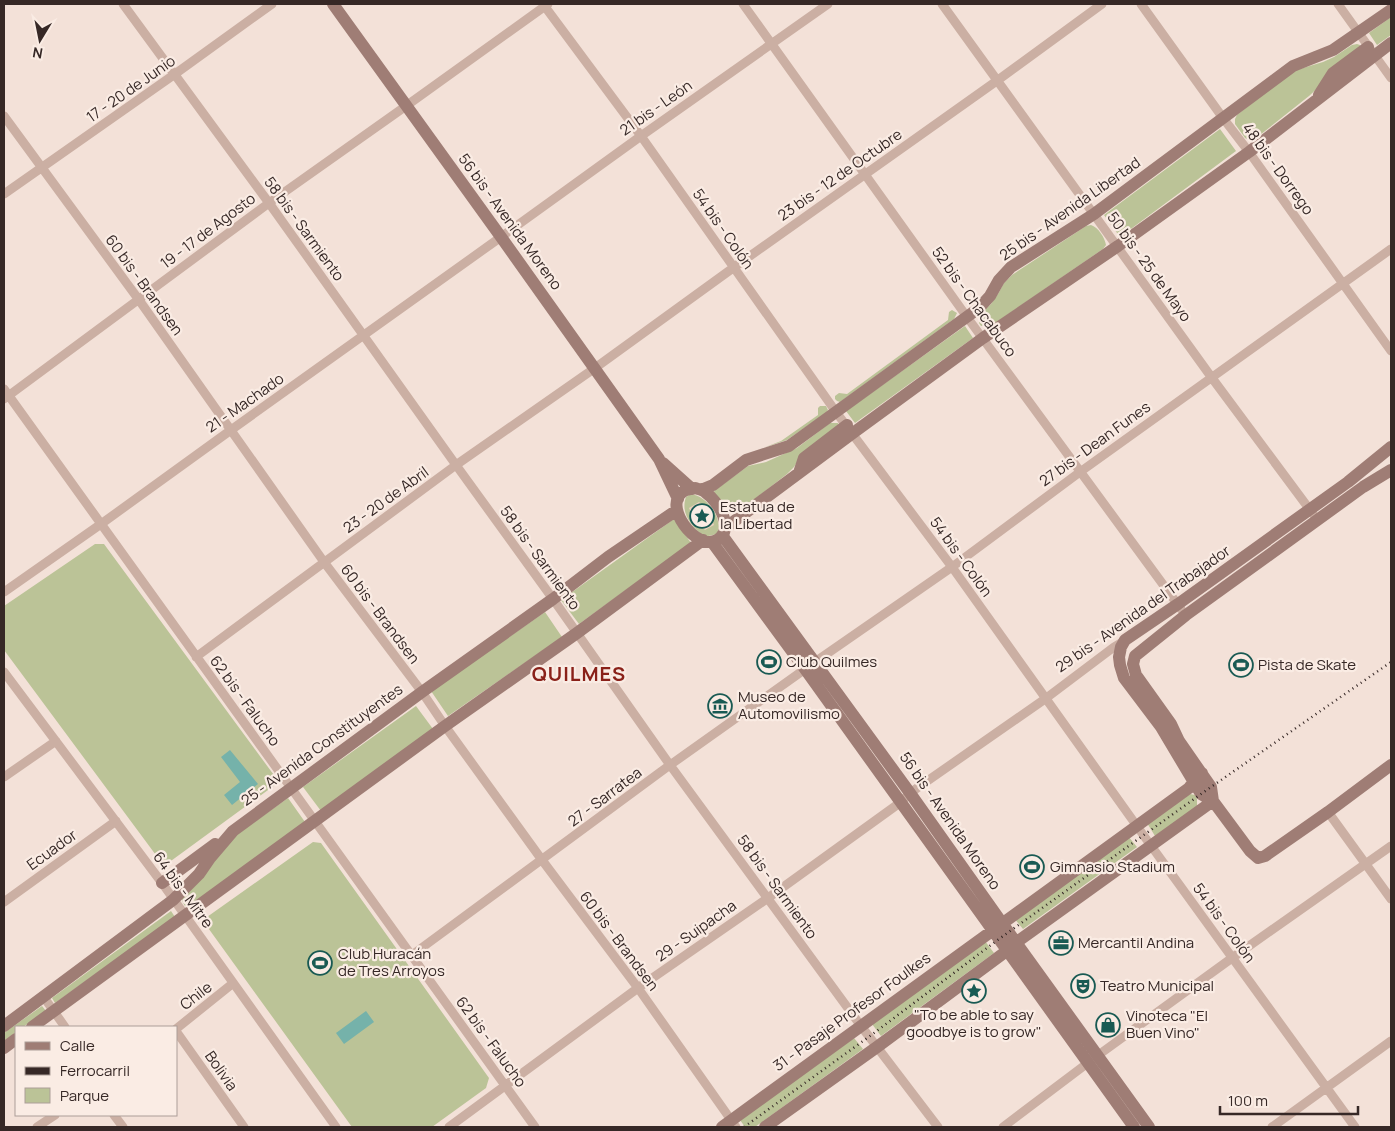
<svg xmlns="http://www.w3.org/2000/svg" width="1395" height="1131" font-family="Manrope,sans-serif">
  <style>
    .green { fill: #bbc397 }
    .plaza { fill: #ecd0be }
    .water { fill: #75b2aa }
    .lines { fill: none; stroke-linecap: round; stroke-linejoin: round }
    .street { stroke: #cbafa3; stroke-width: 9 }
    .secondary { stroke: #9f7d75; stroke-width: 12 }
    .rail { stroke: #362826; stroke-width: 2.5; stroke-dasharray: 1 4; stroke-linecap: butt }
    .labels { text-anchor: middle; stroke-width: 4.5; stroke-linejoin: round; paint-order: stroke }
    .street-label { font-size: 15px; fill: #362826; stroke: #faece4 }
    .poi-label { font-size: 15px; fill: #362826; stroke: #faece4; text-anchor: start }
    .district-label { font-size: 20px; font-weight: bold; letter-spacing: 1px; fill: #8a2119; stroke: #faece4 }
  </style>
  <rect width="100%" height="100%" fill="#f3e1d8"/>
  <path class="green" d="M1391 17V35L1377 45 1369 33Z
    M1357 44 1360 45 1361 48 1309 96 1255 139 1249 140 1245 138 1235 124V119L1237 115 1293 71 1323 62 1334 57 1352 45Z
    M1220 129 1236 151 1120 237 1104 215Z
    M1091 225C1098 227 1105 238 1106 245L1103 249 991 326H981L979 323 980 314 991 304 998 294 1004 283 1012 275 1086 226Z
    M952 310 957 313 954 319 840 402 837 401 835 399V396L839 393 847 394 948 320 949 312Z
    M965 326 973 338 855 423 846 411Z
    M820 406H826L828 410 826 413 787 440 763 448 781 441 818 415V408Z
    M830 423H838L839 426 801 456 794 467 787 474 738 512 728 513 715 495 714 491 748 466 766 462 797 448Z
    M691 494C707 496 724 519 717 534L704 537C692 526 680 514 686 497Z
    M674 519 691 543 579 624 561 600Z
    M95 544H104L279 782 164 866 4 650V606Z
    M545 612 562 637 448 716 431 691Z
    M416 706 433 729 321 811 303 787Z
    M1190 794 1195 795 1197 799V807L1155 836 1147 823Z
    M288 798 305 822 189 906H185L182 901V898L236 835Z
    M1128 836 1137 847 1023 929 1014 918Z
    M313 842 321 843 489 1078 486 1088 432 1127H352L206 925 207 917Z
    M171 911 175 917 55 1003 52 998Z
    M985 941 994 953 881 1036 872 1024Z
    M42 1006 46 1011 23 1027H16V1032L4 1041V1033Z
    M854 1038 863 1049 755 1127H745L740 1120Z"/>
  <path class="plaza" d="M699 502 709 511 714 525 705 530 695 521 689 508Z"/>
  <path class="water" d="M230 750 258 784 232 805 224 795 240 782 221 757Z
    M366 1011 374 1022 344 1044 336 1033Z"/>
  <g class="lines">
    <path class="street" d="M123 4 269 203 456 465 553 599 670 765 861 1026 938 1127
      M543 4 641 136 836 412 952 567 1144 836 1355 1127
      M743 4 967 317 1181 609
      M942 4 1212 378 1313 514
      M1141 4 1223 118 1249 152 1391 351
      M1338 4 1391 78
      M4 116 139 300 324 562 422 692 445 726 542 860 638 988 736 1127
      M4 194 175 74 272 4
      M4 389 535 1127
      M4 399 269 203 406 106 548 4
      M4 592 101 524 231 430 501 237 641 136 828 4
      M196 657 456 465 595 368 733 268 998 80 1102 4
      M4 672 162 883 336 1127
      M4 777 56 741
      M1328 812 1391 899
      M4 902 116 821
      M412 955 670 765 815 662 952 567 1080 472 1391 249
      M43 996 65 1027
      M176 1029 232 984
      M176 1031 244 1127
      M114 1115 123 1127
      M37 1127 55 1115
      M449 1127 638 988 768 898 901 802 910 793 1045 699 1114 647 1124 641
      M1003 1127 1097 1056 1232 958 1391 846
      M1272 1127 1391 1041"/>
    <path class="secondary" d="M333 4 501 237 659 459 678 499
      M1319 95 1333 73 1368 47
      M1391 447 1348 482 1178 604 1125 640 1121 647 1119 657 1120 665 1124 678 1161 727 1201 794 1213 801 1250 851 1258 858 1265 856 1328 812 1391 765
      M663 463 692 489
      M799 473 804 458 847 425
      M695 488C698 489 703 490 705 492 718 501 736 529 717 540 696 552 661 504 684 491 687 489 691 489 695 488Z
      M701 490 713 485 746 460 789 446 979 308 990 296 999 280 1011 267 1094 214 1293 66 1333 50 1391 10
      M725 528 853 433 983 338 1118 246 1249 152 1391 43
      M722 535 910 793 1002 923 1149 1127
      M712 542 805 669 1134 1127
      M1213 801 1211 787 1179 741 1171 724 1136 675 1133 664 1135 656 1186 615 1363 487 1391 470
      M162 883 215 844
      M4 1026 173 900 199 874 210 858 233 831 422 692 553 599 608 557 677 510
      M32 1027 445 726 577 633 703 540
      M4 1048 16 1039
      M722 1127 1189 788 1197 777 1202 773
      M765 1127 877 1047 1008 950 1017 942 1213 801"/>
    <path class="rail" d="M744 1127 870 1036 999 939 1201 794 1391 662"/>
  </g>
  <defs>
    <g id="sight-ring" transform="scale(1.25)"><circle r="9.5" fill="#faece4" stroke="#195a53" stroke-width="1.5"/><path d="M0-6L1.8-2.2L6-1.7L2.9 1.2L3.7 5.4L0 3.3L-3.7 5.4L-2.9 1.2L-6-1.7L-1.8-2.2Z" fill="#195a53"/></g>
    <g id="stadium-ring" transform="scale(1.25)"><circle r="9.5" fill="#faece4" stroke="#195a53" stroke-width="1.5"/><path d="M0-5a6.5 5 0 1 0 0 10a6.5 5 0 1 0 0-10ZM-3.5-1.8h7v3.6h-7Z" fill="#195a53"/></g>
    <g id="museum-ring" transform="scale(1.25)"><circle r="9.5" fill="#faece4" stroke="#195a53" stroke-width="1.5"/><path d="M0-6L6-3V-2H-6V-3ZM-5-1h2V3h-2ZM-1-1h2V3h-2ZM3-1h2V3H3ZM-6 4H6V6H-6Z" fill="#195a53"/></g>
    <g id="office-ring" transform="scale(1.25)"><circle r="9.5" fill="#faece4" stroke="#195a53" stroke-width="1.5"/><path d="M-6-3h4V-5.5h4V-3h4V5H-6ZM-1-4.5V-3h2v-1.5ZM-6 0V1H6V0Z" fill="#195a53"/></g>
    <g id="theatre-ring" transform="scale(1.25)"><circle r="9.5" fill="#faece4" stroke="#195a53" stroke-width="1.5"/><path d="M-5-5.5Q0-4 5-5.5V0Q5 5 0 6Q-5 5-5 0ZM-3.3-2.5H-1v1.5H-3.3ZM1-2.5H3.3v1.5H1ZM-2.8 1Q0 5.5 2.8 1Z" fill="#195a53"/></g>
    <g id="shop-ring" transform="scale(1.25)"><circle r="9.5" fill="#faece4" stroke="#195a53" stroke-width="1.5"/><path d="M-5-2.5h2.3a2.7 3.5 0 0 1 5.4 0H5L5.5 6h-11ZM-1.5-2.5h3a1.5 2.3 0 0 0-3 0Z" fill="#195a53"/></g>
  </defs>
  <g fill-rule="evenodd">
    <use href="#sight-ring" x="702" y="516"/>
    <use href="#stadium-ring" x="769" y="662"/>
    <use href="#stadium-ring" x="1241" y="665"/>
    <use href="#museum-ring" x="720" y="706"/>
    <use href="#stadium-ring" x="1032" y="867"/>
    <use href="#office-ring" x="1061" y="943"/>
    <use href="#stadium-ring" x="320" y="963"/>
    <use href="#theatre-ring" x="1083" y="986"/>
    <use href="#sight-ring" x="974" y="991"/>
    <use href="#shop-ring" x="1108" y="1025"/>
  </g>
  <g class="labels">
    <g class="street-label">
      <text transform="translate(131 89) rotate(-35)" y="5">17 - 20 de Junio</text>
      <text transform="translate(656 108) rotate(-35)" y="5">21 bis - León</text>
      <text transform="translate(1278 169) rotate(54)" y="5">48 bis - Dorrego</text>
      <text transform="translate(840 175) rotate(-35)" y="5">23 bis - 12 de Octubre</text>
      <text transform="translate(1070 209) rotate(-35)" y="5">25 bis - Avenida Libertad</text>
      <text transform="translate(510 222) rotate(54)" y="5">56 bis - Avenida Moreno</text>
      <text transform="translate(304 229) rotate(54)" y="5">58 bis - Sarmiento</text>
      <text transform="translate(723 229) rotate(55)" y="5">54 bis - Colón</text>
      <text transform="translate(208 231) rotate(-37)" y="5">19 - 17 de Agosto</text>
      <text transform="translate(1149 267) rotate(54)" y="5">50 bis - 25 de Mayo</text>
      <text transform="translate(144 285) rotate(54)" y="5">60 bis - Brandsen</text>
      <text transform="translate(974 302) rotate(54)" y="5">52 bis - Chacabuco</text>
      <text transform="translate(245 403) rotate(-35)" y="5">21 - Machado</text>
      <text transform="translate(1095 444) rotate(-36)" y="5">27 bis - Dean Funes</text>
      <text transform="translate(386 500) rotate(-36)" y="5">23 - 20 de Abril</text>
      <text transform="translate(961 557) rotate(54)" y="5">54 bis - Colón</text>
      <text transform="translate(540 558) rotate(54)" y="5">58 bis - Sarmiento</text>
      <text transform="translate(1143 609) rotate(-35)" y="5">29 bis - Avenida del Trabajador</text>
      <text transform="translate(380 614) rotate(53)" y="5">60 bis - Brandsen</text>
      <text transform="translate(245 701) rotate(54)" y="5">62 bis - Falucho</text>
      <text transform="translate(322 745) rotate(-36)" y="5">25 - Avenida Constituyentes</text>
      <text transform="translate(605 797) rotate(-37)" y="5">27 - Sarratea</text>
      <text transform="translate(950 821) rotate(55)" y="5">56 bis - Avenida Moreno</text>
      <text transform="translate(52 850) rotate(-36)" y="5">Ecuador</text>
      <text transform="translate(777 887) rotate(54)" y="5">58 bis - Sarmiento</text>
      <text transform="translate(183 890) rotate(54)" y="5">64 bis - Mitre</text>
      <text transform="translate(1224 923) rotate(54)" y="5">54 bis - Colón</text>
      <text transform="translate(696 931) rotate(-35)" y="5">29 - Suipacha</text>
      <text transform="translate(619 941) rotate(53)" y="5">60 bis - Brandsen</text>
      <text transform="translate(196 996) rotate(-38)" y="5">Chile</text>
      <text transform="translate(852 1012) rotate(-36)" y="5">31 - Pasaje Profesor Foulkes</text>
      <text transform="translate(491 1042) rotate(54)" y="5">62 bis - Falucho</text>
      <text transform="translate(221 1071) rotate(55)" y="5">Bolivia</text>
    </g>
    <g class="poi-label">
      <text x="720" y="512">Estatua de<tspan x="720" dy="17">la Libertad</tspan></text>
      <text x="786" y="667">Club Quilmes</text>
      <text x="1258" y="670">Pista de Skate</text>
      <text x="738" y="702">Museo de<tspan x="738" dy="17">Automovilismo</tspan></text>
      <text x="1050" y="872">Gimnasio Stadium</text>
      <text x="1078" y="948">Mercantil Andina</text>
      <text x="338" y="959">Club Huracán<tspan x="338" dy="17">de Tres Arroyos</tspan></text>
      <text x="1100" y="991">Teatro Municipal</text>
      <text x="974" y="1020" text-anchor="middle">"To be able to say<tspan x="974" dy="17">goodbye is to grow"</tspan></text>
      <text x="1126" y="1021">Vinoteca "El<tspan x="1126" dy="17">Buen Vino"</tspan></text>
    </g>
    <g class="district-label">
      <text x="579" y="681">QUILMES</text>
    </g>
  </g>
  <rect width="1395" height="1131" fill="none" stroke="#362826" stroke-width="10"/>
  <rect x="15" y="1026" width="162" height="90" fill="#faece4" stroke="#ac9e98"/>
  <rect x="25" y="1042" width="25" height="8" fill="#9f7d75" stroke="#ac9e98"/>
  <text x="60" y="1051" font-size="15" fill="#362826">Calle</text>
  <rect x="25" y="1067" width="25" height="8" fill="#362826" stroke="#ac9e98"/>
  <text x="60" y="1076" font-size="15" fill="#362826">Ferrocarril</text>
  <rect x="25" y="1088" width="25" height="15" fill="#bbc397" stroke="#ac9e98"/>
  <text x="60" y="1101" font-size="15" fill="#362826">Parque</text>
  <g transform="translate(40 40) rotate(190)" stroke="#faece4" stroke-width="4" paint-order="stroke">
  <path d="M0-4L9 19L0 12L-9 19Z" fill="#362826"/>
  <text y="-8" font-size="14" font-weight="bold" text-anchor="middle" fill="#362826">N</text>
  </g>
  <path d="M1220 1106v8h138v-8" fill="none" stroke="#362826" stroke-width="2.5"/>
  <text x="1228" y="1106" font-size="15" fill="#362826" stroke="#faece4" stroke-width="4" paint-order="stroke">100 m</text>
</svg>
